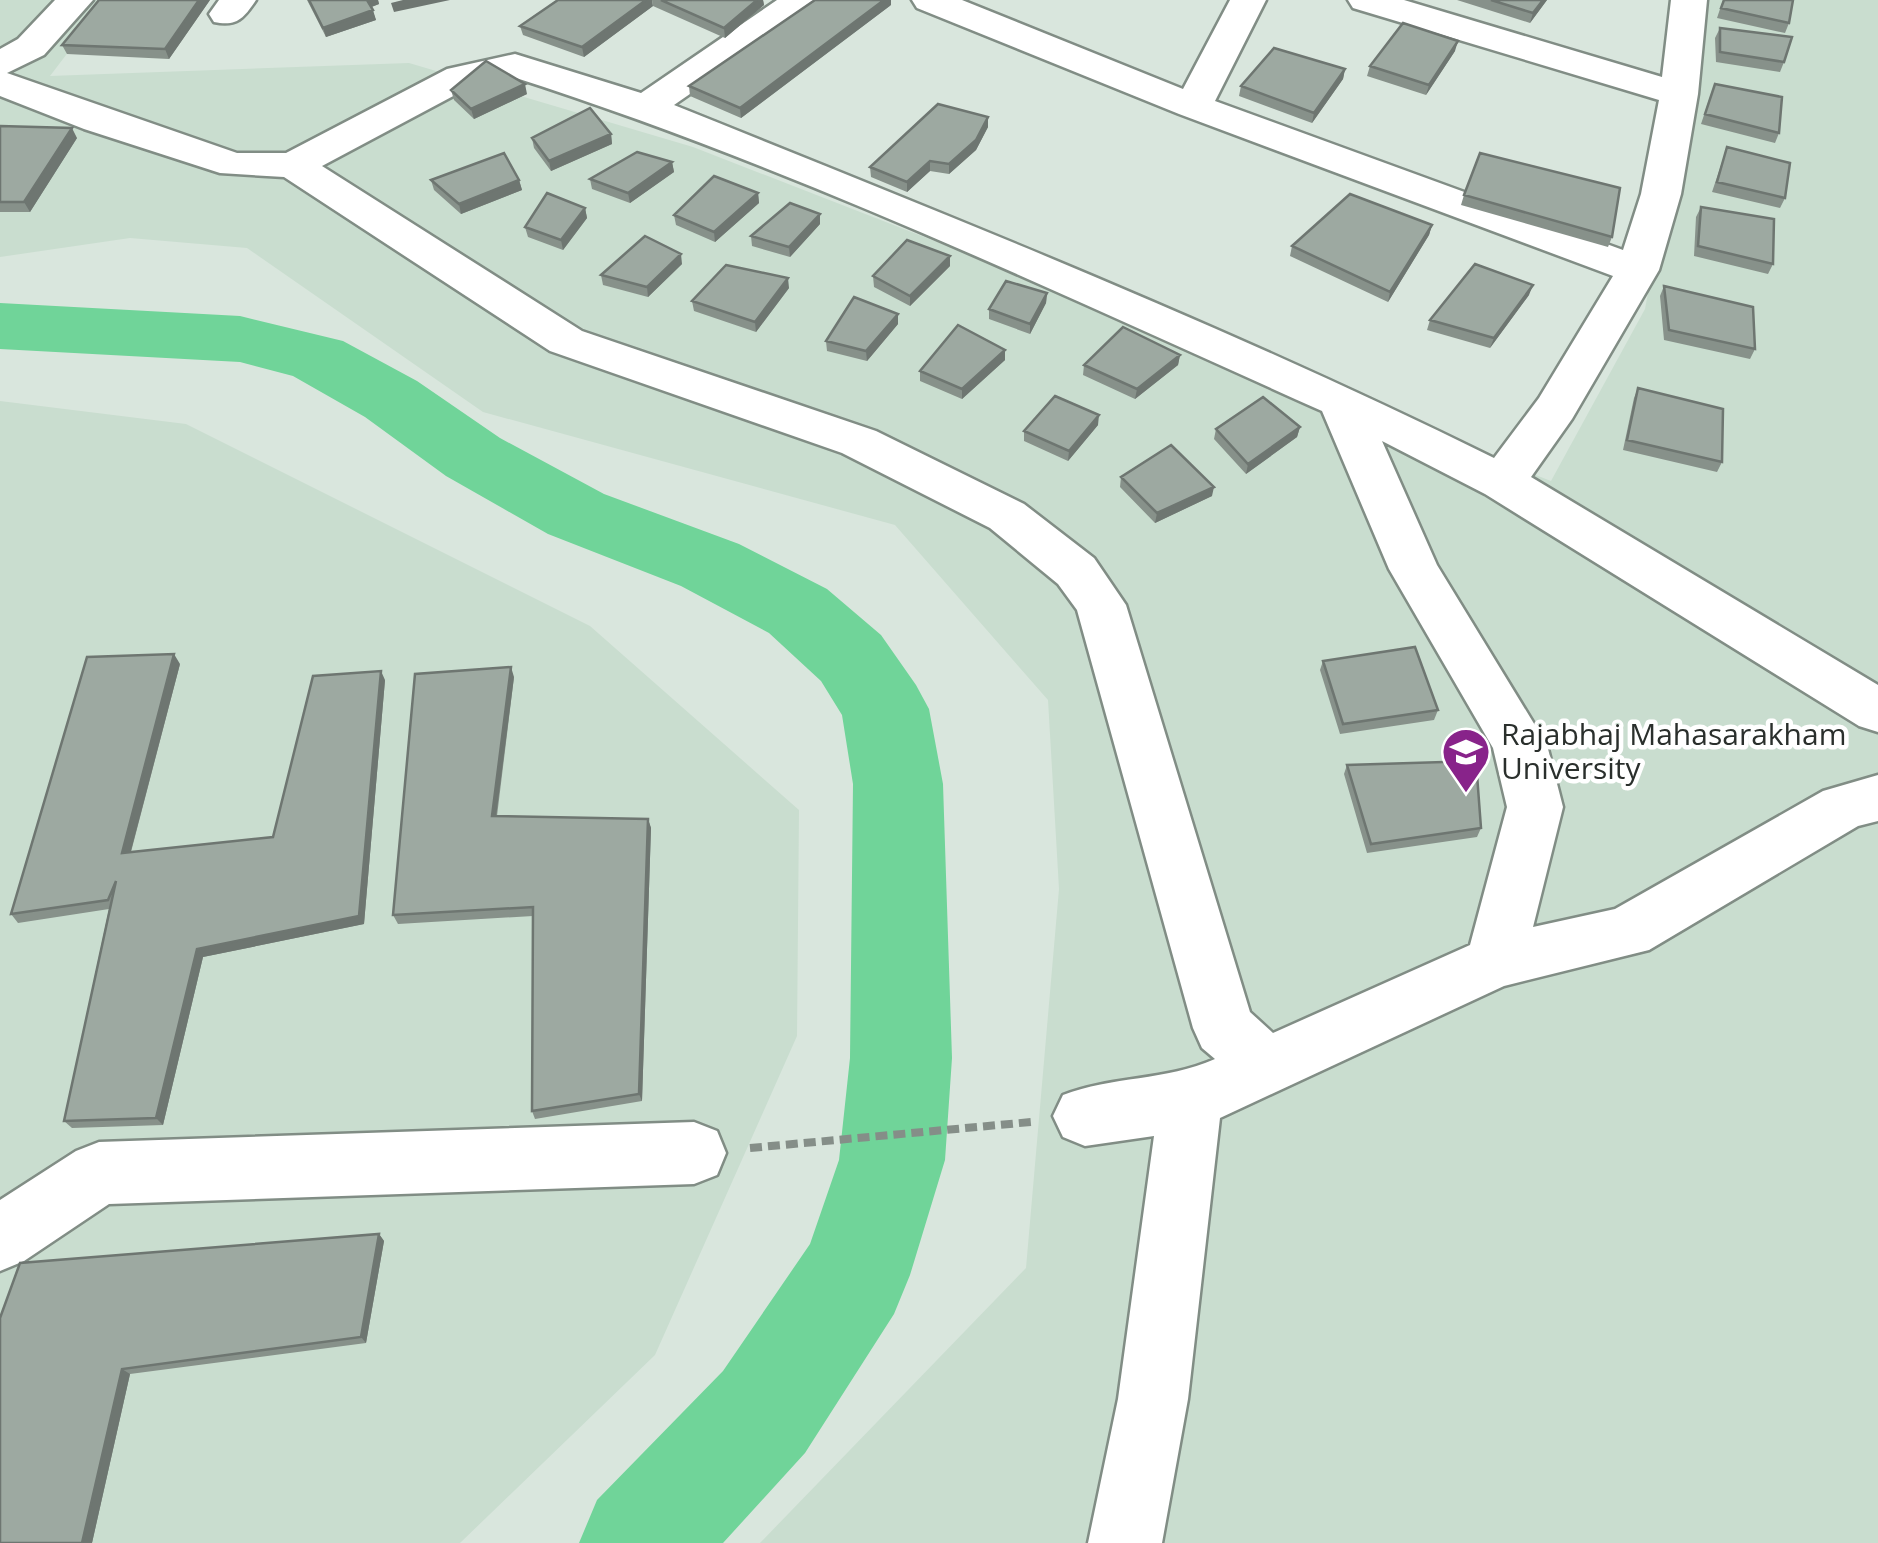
<svg xmlns="http://www.w3.org/2000/svg" width="1878" height="1543" font-family="'Open Sans',sans-serif">
  <style>
    .built { fill: #c9ddcf }
    .lines { fill: none; stroke-linecap: round; stroke-linejoin: round }
    .river { fill: #70d499; fill-rule: evenodd }
    .minor-casing { stroke: #818d85; stroke-width: 5 }
    .path { stroke: #858e88; stroke-width: 8; stroke-dasharray: 12 6; stroke-linecap: butt }
    .minor { fill: #fff; fill-rule: evenodd }
    .wall { fill: #87918a }
    .shaded-wall { fill: #6e7671 }
    .building { fill: #9da9a1; stroke: #6e7671; stroke-width: 2.5 }
    .labels { text-anchor: middle; stroke-width: 9; stroke-linejoin: round; paint-order: stroke }
    .poi-label { font-size: 30px; fill: #2a2f2c; stroke: #fff; text-anchor: start }
  </style>
  <rect width="100%" height="100%" fill="#d9e6dd"/>
  <path class="built" d="M0 0H108L50 76 409 63 693 147 1551 481 1645 309 1703 0H1878V1543H760L1026 1268 1059 889 1048 700 895 525 483 412 247 248 130 238 0 257Z
    M0 401 186 424 590 626 799 810 797 1036 655 1355 460 1543H0Z"/>
  <g class="lines">
    <path class="river" d="M0 303 240 316 343 341 417 381 500 438 604 494 739 544 827 589 881 635 916 685 929 709 943 784 952 1058 945 1160 910 1275 894 1314 805 1453 723 1543H579L597 1500 723 1371 810 1244 839 1160 850 1058 853 784 842 715 821 681 769 633 681 586 548 534 446 476 365 417 293 376 240 362 0 349Z"/>
    <g class="minor-casing">
      <path id="minor" d="M55 0H93L44 55 7 73 237 153H286L447 69 515 54 641 93 777 0H819L814 8 674 105C950 216 1227 326 1494 458L1539 398 1613 276 1179 114 917 8 912 0H962L1183 89 1230 0H1266L1215 101 1623 250 1641 194 1659 100 1353 8 1348 0H1404L1662 77 1671 0H1707L1698 94 1681 194 1659 270 1572 419 1531 477 1878 685V732L1859 726 1485 494 1382 441 1437 565 1547 745 1563 807 1533 927 1615 909 1823 791 1878 775V821L1858 826 1649 950 1504 986 1220 1118 1188 1399 1162 1543H1088L1118 1399 1154 1136 1085 1146 1063 1137 1053 1116 1063 1095C1112 1076 1166 1081 1215 1059L1202 1048 1193 1028 1077 610 1058 584 990 528 842 453 550 351 284 177 220 173 84 129 0 96V49L18 39ZM513 77C791 166 1056 292 1322 411L1389 569 1493 748 1507 807 1470 945 1273 1033 1250 1012 1126 605 1094 558 1024 504 876 431 582 331 322 166 472 86Z
        M219 0H256C244 18 237 27 214 22L209 14Z
        M694 1122 717 1131 726 1153 717 1175 694 1184 109 1204 24 1261 0 1271V1200L76 1151 99 1142Z"/>
    </g>
    <path class="path" d="M750 1148 1031 1122"/>
    <use href="#minor" class="minor"/>
  </g>
  <path class="wall" d="M210 0 169 59 67 54 62 45Z
    M307 0H378L379 4 371 7 376 20 326 37Z
    M652 0H763L764 5 725 38 653 6Z
    M1457 0H1547L1530 23Z
    M1723 0H1793L1789 23 1785 33 1717 18Z
    M891 5 741 118 690 96 689 86Z
    M653 6 584 57 523 35 520 26Z
    M1720 28 1784 62 1780 72 1716 62 1715 38Z
    M1455 51 1426 95 1367 76 1370 66Z
    M1345 69 1343 79 1312 123 1239 96 1241 86Z
    M451 90 527 94 474 119 454 100Z
    M1711 94 1779 133 1775 143 1701 124Z
    M988 117V127L976 150 949 174 930 171 907 192 871 177 870 167Z
    M0 126 77 138 30 212H0Z
    M611 134 612 144 551 171 534 148 532 138Z
    M1727 147 1785 198 1780 208 1712 192Z
    M672 162 674 172 630 203 592 189 590 179Z
    M431 180H519L522 190 461 214 434 190Z
    M758 193 759 203 715 242 676 225 674 215Z
    M1464 195 1612 237 1608 247 1461 205Z
    M1701 207 1773 264 1768 274 1694 256 1696 217Z
    M585 208 587 218 563 250 528 237 525 227Z
    M820 224 790 257 752 246 751 236Z
    M1432 225 1429 235 1388 302 1290 256 1292 246Z
    M682 264 648 297 603 285 601 275Z
    M950 266 910 306 874 287 873 276Z
    M1664 286 1755 349 1750 359 1664 340 1660 296Z
    M789 288 756 332 694 311 692 301Z
    M1047 293 1046 303 1030 334 989 319V309Z
    M1529 295 1490 348 1427 330 1430 320Z
    M898 324 867 361 827 351 826 341Z
    M1005 350V360L962 399 920 381V371Z
    M1180 355 1178 365 1135 399 1083 375 1084 365Z
    M1638 388 1722 462 1717 472 1623 450 1634 398Z
    M1098 425 1068 461 1024 441V431Z
    M1300 427 1297 437 1246 474 1214 439 1216 429Z
    M1121 477 1212 496 1155 523 1120 487Z
    M1323 661 1438 710 1434 720 1340 734 1320 670Z
    M180 664 131 852 273 837 385 680 364 924 203 957 163 1125 72 1128 64 1121 109 909 18 923 11 914Z
    M514 677 497 816 648 819 651 828 642 1101 535 1119 532 1111 533 916 398 924 393 915Z
    M1347 765 1481 828 1477 837 1367 853 1344 774Z
    M379 1234 384 1241 366 1343 130 1374 92 1543H0V1318Z"/>
  <path class="shaded-wall" d="M199 0H210L169 59 165 49Z
    M366 0H378L379 4 369 8Z
    M403 0H450L394 12 391 3Z
    M646 0H652L653 6 584 57 582 47Z
    M757 0H763L764 5 725 38 724 28Z
    M884 0H891V5L741 118 740 108Z
    M1543 0H1547L1530 23 1533 13Z
    M373 10 376 20 326 37 323 28Z
    M1458 41 1455 51 1426 95 1429 85Z
    M1345 69 1343 79 1312 123 1314 113Z
    M525 84 527 94 474 119 471 109Z
    M988 117V127L976 150 949 174V164Z
    M72 128 77 138 30 212 24 202Z
    M611 134 612 144 551 171 549 161Z
    M930 161V171L907 192V182Z
    M672 162 674 172 630 203 628 193Z
    M519 180 522 190 461 214 459 204Z
    M758 193 759 203 715 242 714 232Z
    M585 208 587 218 563 250 561 240Z
    M820 214V224L790 257 789 247Z
    M1432 225 1429 235 1388 302 1390 292Z
    M681 254 682 264 648 297 647 287Z
    M950 256V266L910 306V296Z
    M788 278 789 288 756 332 755 322Z
    M1533 285 1529 295 1490 348 1494 338Z
    M1047 293 1046 303 1030 334V324Z
    M898 314V324L867 361 866 351Z
    M1005 350V360L962 399V389Z
    M1180 355 1178 365 1135 399 1137 389Z
    M1099 415 1098 425 1068 461 1069 451Z
    M1300 427 1297 437 1246 474 1248 464Z
    M1214 487 1212 496 1155 523 1157 513Z
    M174 654 180 664 128 862 122 853Z
    M511 667 514 677 495 825 492 816Z
    M381 671 385 680 364 924 203 957 163 1125 156 1118 197 949 359 916Z
    M648 819 651 828 642 1101 639 1094Z
    M379 1234 384 1241 366 1343 361 1337Z
    M122 1369 130 1374 92 1543H82Z"/>
  <path class="building" d="M99 0H199L165 49 62 45Z
    M309 0H367L373 10 323 28Z
    M558 0H646L582 47 520 26Z
    M661 0H757L724 28Z
    M815 0H884L740 108 689 86Z
    M1491 0H1543L1533 13Z
    M1724 0H1793L1789 23 1721 8Z
    M1403 23 1458 41 1429 85 1370 66Z
    M1720 28 1792 37 1784 62 1720 52Z
    M1274 48 1345 69 1314 113 1241 86Z
    M486 61 525 84 471 109 451 90Z
    M1715 84 1782 97 1779 133 1705 114Z
    M938 104 988 117 976 140 949 164 930 161 907 182 870 167Z
    M590 108 611 134 549 161 532 138Z
    M0 126 72 128 24 202H0Z
    M1727 147 1790 163 1785 198 1717 182Z
    M637 152 672 162 628 193 590 179Z
    M504 153 519 180 459 204 431 180Z
    M1480 153 1620 188 1612 237 1464 195Z
    M714 176 758 193 714 232 674 215Z
    M547 193 585 208 561 240 525 227Z
    M1350 194 1432 225 1390 292 1292 246Z
    M790 203 820 214 789 247 751 236Z
    M1701 207 1774 219 1773 264 1698 246Z
    M645 236 681 254 647 287 601 275Z
    M907 240 950 256 910 296 873 276Z
    M1475 264 1533 285 1494 338 1430 320Z
    M726 265 788 278 755 322 692 301Z
    M1006 281 1047 293 1030 324 989 309Z
    M1664 286 1753 307 1755 349 1669 330Z
    M854 297 898 314 866 351 826 341Z
    M958 325 1005 350 962 389 920 371Z
    M1123 327 1180 355 1137 389 1084 365Z
    M1638 388 1723 409 1722 462 1627 440Z
    M1055 396 1099 415 1069 451 1024 431Z
    M1263 397 1300 427 1248 464 1216 429Z
    M1171 445 1214 487 1157 513 1121 477Z
    M1415 647 1438 710 1343 724 1323 661Z
    M174 654 122 853 273 837 313 676 381 671 359 916 197 949 156 1118 64 1121 116 881 108 900 11 914 87 657Z
    M511 667 492 816 648 819 639 1094 532 1111 533 907 393 915 415 674Z
    M1476 761 1481 828 1371 844 1347 765Z
    M379 1234 361 1337 122 1369 82 1543H0V1318L20 1263Z"/>
  <defs>
    <g id="university-pin" transform="scale(2.5)"><path d="M0 17L-7.5 6A9.5 9.5 0 1 1 7.5 6Z" fill="#88238a" stroke="#fff"/><path d="M0-5L7-2L0 1L-7-2ZM-4 1L0 2.5L4 1V4Q0 6-4 4Z" fill="#fff"/></g>
  </defs>
  <g fill-rule="evenodd">
    <use href="#university-pin" x="1466" y="752"/>
  </g>
  <g class="labels">
    <g class="poi-label">
      <text x="1501" y="745">Rajabhaj Mahasarakham<tspan x="1501" dy="34">University</tspan></text>
    </g>
  </g>
</svg>
